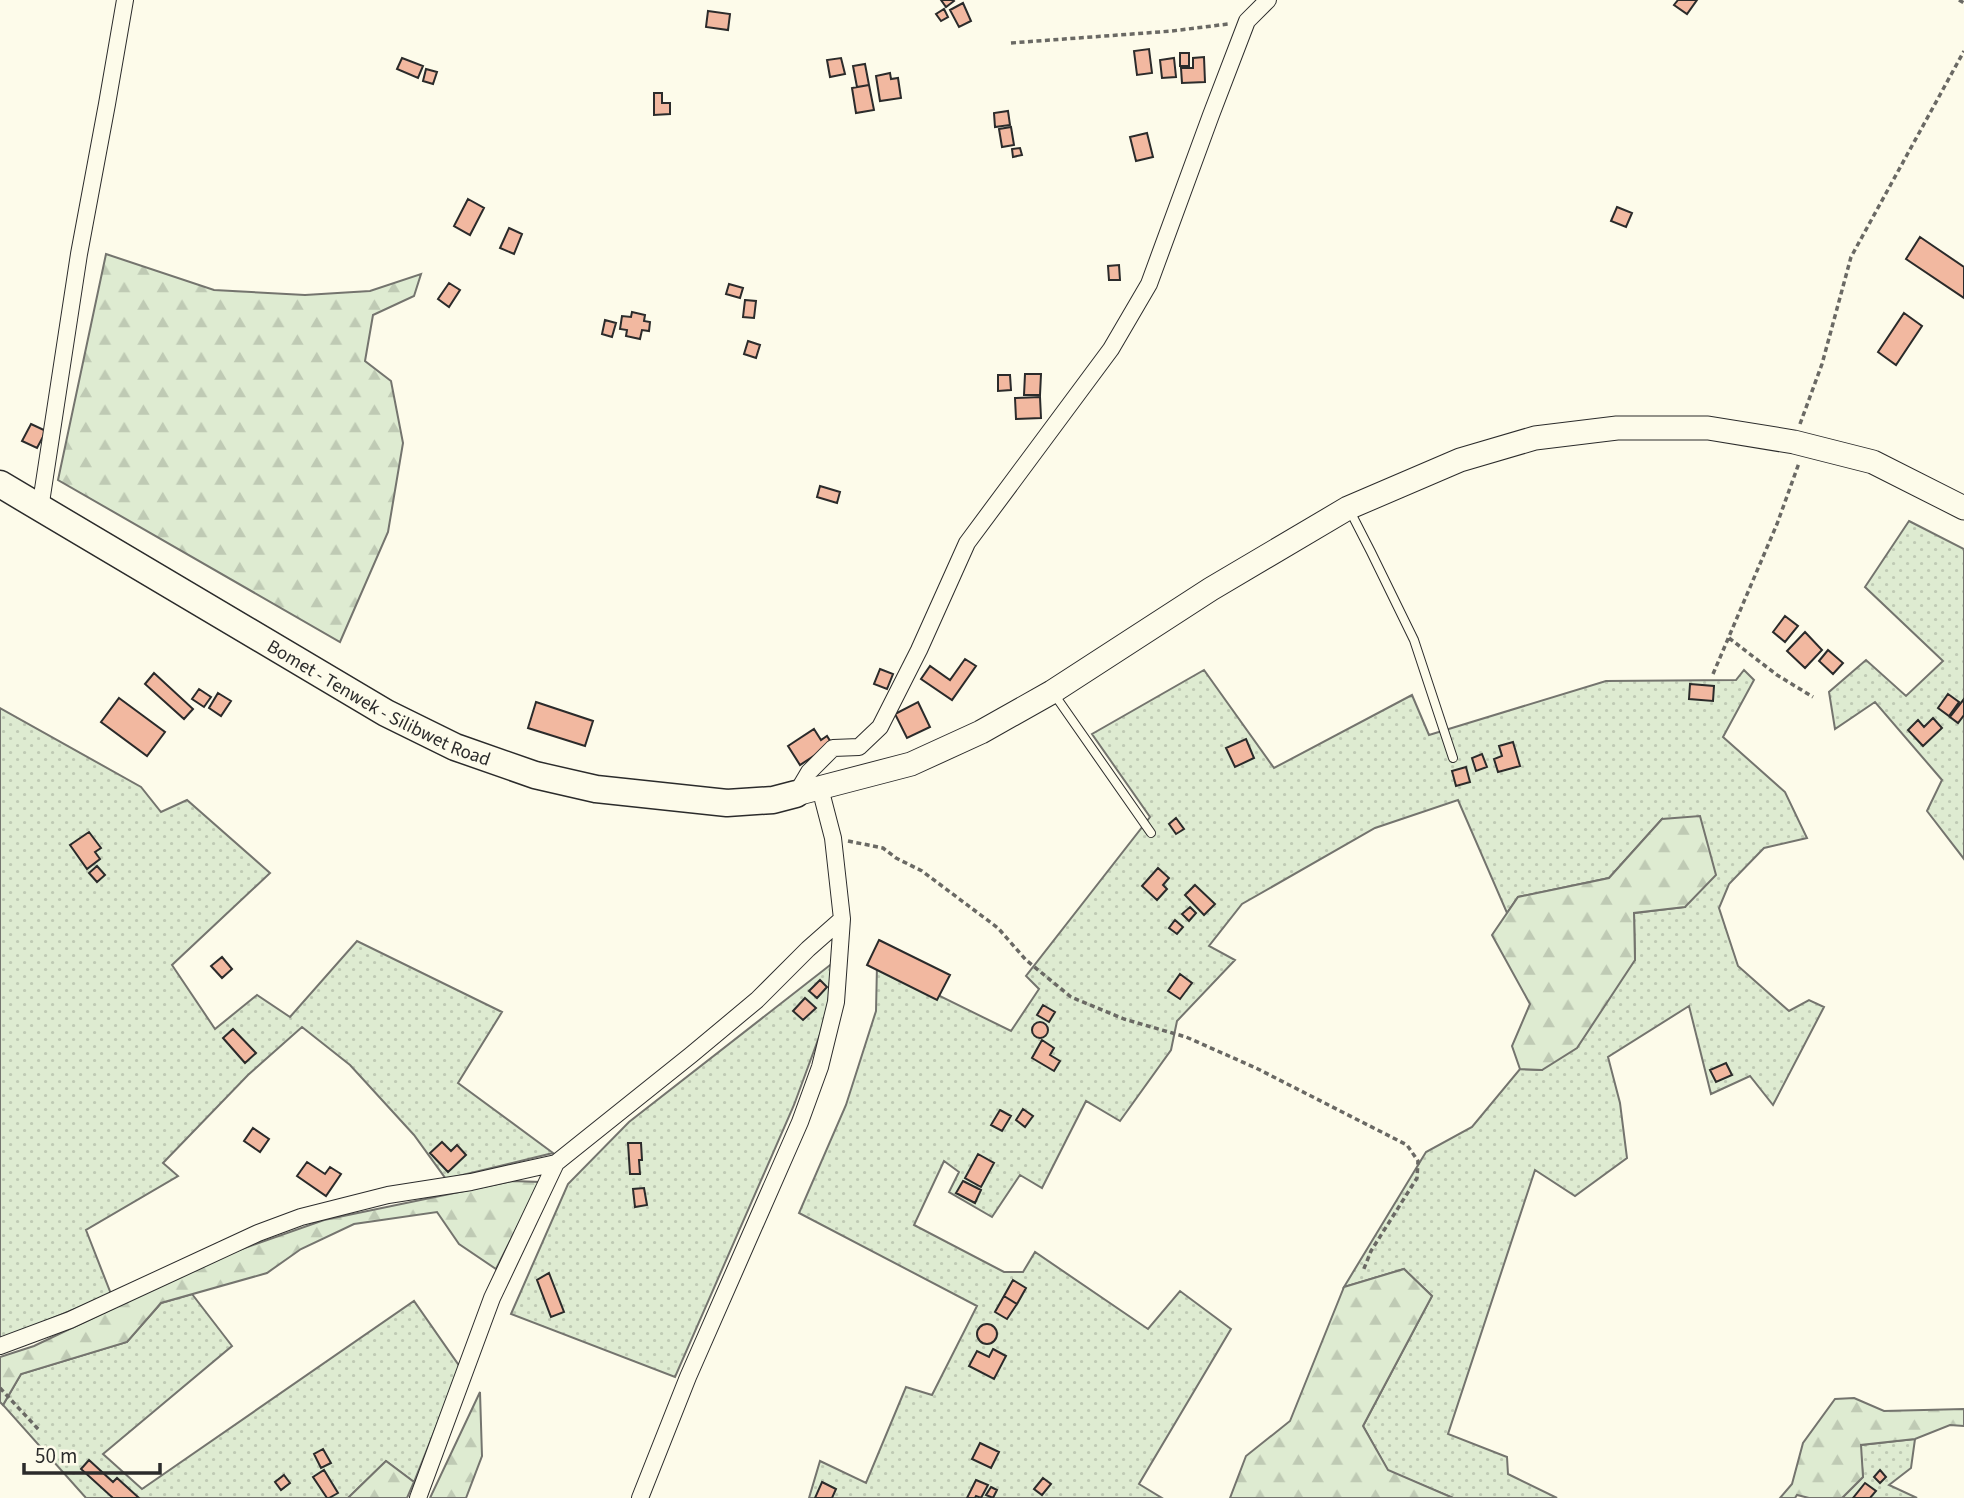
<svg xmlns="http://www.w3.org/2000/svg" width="1964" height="1498" font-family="'Source Sans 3',sans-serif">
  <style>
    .grass { fill: url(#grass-dots); stroke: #74746e; stroke-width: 2 }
    .forest { fill: url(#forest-firs); stroke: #74746e; stroke-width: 2 }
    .building { fill: #f2b8a0; stroke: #2b2b2b; stroke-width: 2 }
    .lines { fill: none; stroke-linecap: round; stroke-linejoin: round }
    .lane-casing { stroke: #2b2b2b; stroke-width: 10 }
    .street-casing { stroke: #2b2b2b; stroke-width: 18 }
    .secondary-casing { stroke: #2b2b2b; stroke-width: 25 }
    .primary-casing { stroke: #2b2b2b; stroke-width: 29 }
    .path { stroke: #6a6964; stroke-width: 3.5; stroke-dasharray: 5 3.5; stroke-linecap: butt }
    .lane { stroke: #fdfbea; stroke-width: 8 }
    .street { stroke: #fdfbea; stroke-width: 16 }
    .secondary { stroke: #fdfbea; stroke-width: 23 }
    .primary { stroke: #fdfbea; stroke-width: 26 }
    .labels { text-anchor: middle; stroke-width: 5; stroke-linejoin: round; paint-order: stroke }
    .street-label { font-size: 19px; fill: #2b2b2b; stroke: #fdfbea }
  </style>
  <defs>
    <pattern id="grass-dots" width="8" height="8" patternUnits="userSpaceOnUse" patternTransform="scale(1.75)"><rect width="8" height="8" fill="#deebd1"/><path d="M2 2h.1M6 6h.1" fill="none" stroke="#bfcab4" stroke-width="1.8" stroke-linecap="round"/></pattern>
    <pattern id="forest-firs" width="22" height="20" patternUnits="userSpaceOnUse" patternTransform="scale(1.75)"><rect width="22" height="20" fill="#deebd1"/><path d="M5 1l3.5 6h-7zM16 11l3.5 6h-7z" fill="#bfcab4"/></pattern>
  </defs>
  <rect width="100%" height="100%" fill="#fdfbea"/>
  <path class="grass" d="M1909 521 1964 549V859L1927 811 1942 780 1875 702 1835 729 1829 692 1866 660 1906 696 1943 661 1865 587Z
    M1204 670 1274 768 1412 695 1429 735 1606 681 1736 680 1744 670 1754 680 1723 737 1785 792 1807 838 1764 848 1729 884 1719 908 1738 966 1789 1011 1809 1000 1824 1007 1773 1105 1750 1076 1711 1094 1689 1006 1608 1057 1620 1103 1627 1158 1575 1196 1535 1170 1448 1434 1507 1457 1508 1474 1557 1498H1453L1388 1471 1363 1426 1432 1296 1404 1269 1344 1287 1426 1152 1472 1127 1520 1069 1542 1070 1635 960 1634 913 1685 907 1662 819 1609 878 1518 897 1507 913 1458 800 1375 828 1242 904 1209 946 1235 960 1177 1021 1171 1050 1120 1121 1086 1101 1042 1188 1020 1175 992 1217 949 1192 959 1172 944 1161 914 1225 1004 1272H1023L1035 1252 1148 1329 1180 1291 1231 1329 1139 1484 1162 1498H809L820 1461 866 1483 906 1387 932 1395 977 1306 799 1213 846 1105 876 1011 877 965 1011 1031 1039 989 1026 976 1150 817 1092 734Z
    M0 708 141 787 161 812 187 800 270 873 172 965 215 1029 257 995 290 1017 357 941 502 1012 458 1083 553 1153 446 1179 414 1135 350 1065 302 1027 248 1075 163 1163 178 1176 86 1230 111 1294 0 1340Z
    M834 962 826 1018 794 1105 675 1377 511 1314 568 1184 629 1122Z
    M192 1294 232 1346 103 1454 142 1489 414 1301 460 1367 414 1482 386 1461 348 1498H86L3 1405 21 1374 127 1342 161 1303Z
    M1915 1439 1911 1468 1889 1485 1917 1498H1842L1863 1477 1860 1445Z"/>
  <path class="forest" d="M106 254 214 290 305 295 370 291 421 274 414 296 373 315 365 361 391 381 403 443 388 532 340 642 58 480Z
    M1700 816 1716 875 1685 907 1634 913 1635 960 1577 1048 1542 1070 1520 1069 1512 1046 1530 1004 1492 935 1518 897 1609 878 1662 819Z
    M512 1181 540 1182 496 1269 459 1244 437 1212 354 1224 301 1249 267 1273 161 1303 127 1342 21 1374 3 1405 0 1402V1357L34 1346 225 1255 324 1220Z
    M1404 1269 1432 1296 1363 1426 1388 1470 1453 1498H1230L1246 1456 1290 1421 1344 1287Z
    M480 1392 482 1456 466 1498H430Z
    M1854 1398 1884 1411 1964 1409V1426L1950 1425 1915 1439 1861 1445 1863 1477 1842 1498H1809L1797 1495 1795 1498H1780L1792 1484 1803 1443 1835 1399Z
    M386 1461 414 1482 407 1498H348Z"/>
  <path class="building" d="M941 0H953L954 1 946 7Z
    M1678 0H1697L1687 14 1674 5Z
    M963 3 971 21 959 27 950 10Z
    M944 9 948 17 941 21 936 14Z
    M708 11 730 14 728 30 706 27Z
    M1149 49 1152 73 1137 75 1134 51Z
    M1180 53H1189V66H1180Z
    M1204 57 1205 82 1182 83 1181 68H1193V58Z
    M402 58 423 66 418 78 397 69Z
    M841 58 845 74 830 77 827 60Z
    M1174 58 1176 77 1162 78 1160 60Z
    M865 64 869 85 857 87 853 66Z
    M426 69 437 72 433 84 423 81Z
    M890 73 891 79 898 78 901 98 880 101 876 76Z
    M869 85 874 110 856 113 852 88Z
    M654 93H662V103H670V114L654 115Z
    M1008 111 1010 125 995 127 994 113Z
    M1011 127 1014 145 1002 147 999 129Z
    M1147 133 1153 157 1136 161 1130 137Z
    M1020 148 1022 155 1013 157 1012 149Z
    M468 199 484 208 470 235 454 226Z
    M1617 207 1632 213 1626 227 1611 221Z
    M509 228 522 234 514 254 500 248Z
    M1920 237 1964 267V298L1906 259Z
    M1119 265 1120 280H1109L1108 266Z
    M449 283 460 290 449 307 438 299Z
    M729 284 743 288 740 298 726 294Z
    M745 300 756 301 754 318 743 317Z
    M632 312 645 315 644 321 650 322 649 331 642 330 640 339 626 336 627 330 620 329 622 316 631 317Z
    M1904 313 1922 326 1896 365 1878 352Z
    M605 320 616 323 612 337 602 334Z
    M748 341 760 345 756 358 744 354Z
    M1025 374H1041L1040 395H1024Z
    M998 375H1010L1011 390 998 391Z
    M1040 397 1041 418 1016 419 1015 398Z
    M31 424 46 431 37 448 22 441Z
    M820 486 840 492 837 503 817 497Z
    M1785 616 1798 626 1785 642 1773 632Z
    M1805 632 1822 650 1805 668 1787 651Z
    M1828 650 1843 663 1833 674 1819 661Z
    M965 659 976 666 952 700 921 679 930 666 950 680Z
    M880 669 893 674 887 689 874 684Z
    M154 673 193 709 184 719 145 684Z
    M1690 684 1714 686 1713 701 1689 699Z
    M199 689 211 697 204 707 192 699Z
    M218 693 231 701 221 716 209 708Z
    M1948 694 1959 702 1949 716 1938 708Z
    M119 698 165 732 147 756 101 722Z
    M1964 699V715L1958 723 1950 717Z
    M536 702 593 721 585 746 528 728Z
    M918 702 930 727 907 738 895 714Z
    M1933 718 1942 728 1923 746 1908 730 1918 720 1924 727Z
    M814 729 821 740 827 736 832 744 800 765 788 746Z
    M1246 739 1254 758 1235 767 1226 748Z
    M1513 742 1520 766 1498 772 1494 759 1502 756 1499 746Z
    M1482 754 1487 767 1476 771 1472 758Z
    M1466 767 1470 782 1456 786 1452 771Z
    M1176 818 1184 829 1176 834 1169 824Z
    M89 832 101 848 95 852 100 859 87 869 70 845Z
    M97 866 105 875 97 882 89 873Z
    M1158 868 1169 878 1163 885 1167 889 1157 900 1142 886Z
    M1195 885 1215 904 1204 915 1185 895Z
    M1190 907 1196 913 1189 921 1182 914Z
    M1175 920 1183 927 1177 934 1169 928Z
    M879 940 950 975 937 1000 867 965Z
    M222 957 232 969 222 978 211 966Z
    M1180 974 1192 983 1180 999 1168 991Z
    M820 980 827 987 817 998 809 991Z
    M805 998 816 1008 803 1020 793 1011Z
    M1043 1005 1055 1012 1049 1022 1037 1015Z
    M1032 1030a8 8 0 1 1 16 0a8 8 0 1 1-16 0Z
    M233 1029 256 1053 245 1063 223 1038Z
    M1042 1040 1054 1048 1050 1055 1060 1061 1054 1071 1032 1058Z
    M1726 1063 1732 1075 1716 1082 1710 1070Z
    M1023 1109 1033 1116 1025 1127 1016 1120Z
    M1000 1110 1011 1116 1002 1131 991 1125Z
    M253 1128 269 1139 260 1152 244 1141Z
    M442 1142 451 1151 457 1145 466 1155 448 1172 430 1153Z
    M628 1143H641L642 1160H639L640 1174H630Z
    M978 1154 994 1163 981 1187 965 1178Z
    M307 1162 325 1174 330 1167 341 1174 326 1196 297 1176Z
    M963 1181 981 1190 975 1203 956 1193Z
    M644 1188 647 1205 635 1207 633 1189Z
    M549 1273 564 1312 551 1317 537 1280Z
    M1013 1280 1026 1288 1017 1304 1004 1296Z
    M1004 1296 1017 1304 1007 1319 995 1312Z
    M977 1334a10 10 0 1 1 20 0a10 10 0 1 1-20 0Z
    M993 1349 1006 1356 994 1379 969 1366 977 1351 989 1357Z
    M980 1443 999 1452 991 1468 972 1459Z
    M323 1449 331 1463 321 1468 314 1454Z
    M89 1460 113 1482 117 1478 139 1498H113L81 1469Z
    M324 1470 338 1493 329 1498H327L313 1477Z
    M1880 1470 1886 1477 1880 1483 1874 1477Z
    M284 1475 290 1483 281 1490 275 1482Z
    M1043 1478 1051 1484 1042 1495 1034 1489Z
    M976 1480 988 1485 981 1498 976 1496 975 1498H967Z
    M822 1482 836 1489 832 1498H815Z
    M1865 1483 1876 1491 1870 1498H1853Z
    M991 1487 997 1490 993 1498 986 1495Z"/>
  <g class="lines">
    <g class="lane-casing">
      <path id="lane" d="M1350 511 1371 552 1414 640 1453 758
        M1054 694 1151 833"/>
    </g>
    <g class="street-casing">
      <path id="street" d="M40 509 79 254 107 104 125 0
        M796 794 809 772 833 748 859 747 880 727 919 650 967 543 1111 349 1149 284 1211 115 1247 21 1268 0
        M0 1346 70 1320 258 1233 301 1217 388 1195 471 1182 556 1163
        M418 1498 492 1298 556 1163 691 1055 757 1000 808 949 842 919
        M640 1498 688 1377 800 1122 820 1067 836 1002 842 919 833 838 820 788"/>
    </g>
    <g class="secondary-casing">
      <path id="secondary" d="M796 794 911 764 981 732 1052 692 1211 589 1348 508 1460 460 1535 438 1617 428H1708L1794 442 1873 462 1964 508"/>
    </g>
    <g class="primary-casing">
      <g id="primary">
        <path id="s1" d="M0 484 386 713 455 747 535 775 596 789 727 803 773 800 796 794"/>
      </g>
    </g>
    <path class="path" d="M1959 0 1964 3
      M1011 43 1172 31 1228 24
      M1800 424 1822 364 1851 257 1964 51
      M1729 638 1777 675 1813 697
      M1713 674 1777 524 1799 463
      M848 841 883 848 896 858 922 871 998 928 1026 960 1071 997 1124 1019 1186 1037 1256 1068 1407 1145 1418 1161 1417 1178 1371 1251 1363 1271
      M0 1388 39 1430"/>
    <use href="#lane" class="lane"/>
    <use href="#street" class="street"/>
    <use href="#secondary" class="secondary"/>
    <use href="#primary" class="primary"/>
  </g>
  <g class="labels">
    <g class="street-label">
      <text dy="7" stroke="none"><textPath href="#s1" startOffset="438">Bomet - Tenwek - Silibwet Road</textPath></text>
    </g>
  </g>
  <path d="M24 1463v10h136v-10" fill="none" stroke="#2b2b2b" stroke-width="3.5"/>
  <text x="35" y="1463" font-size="21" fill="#2b2b2b" stroke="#fdfbea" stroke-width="5" paint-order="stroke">50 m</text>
</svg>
